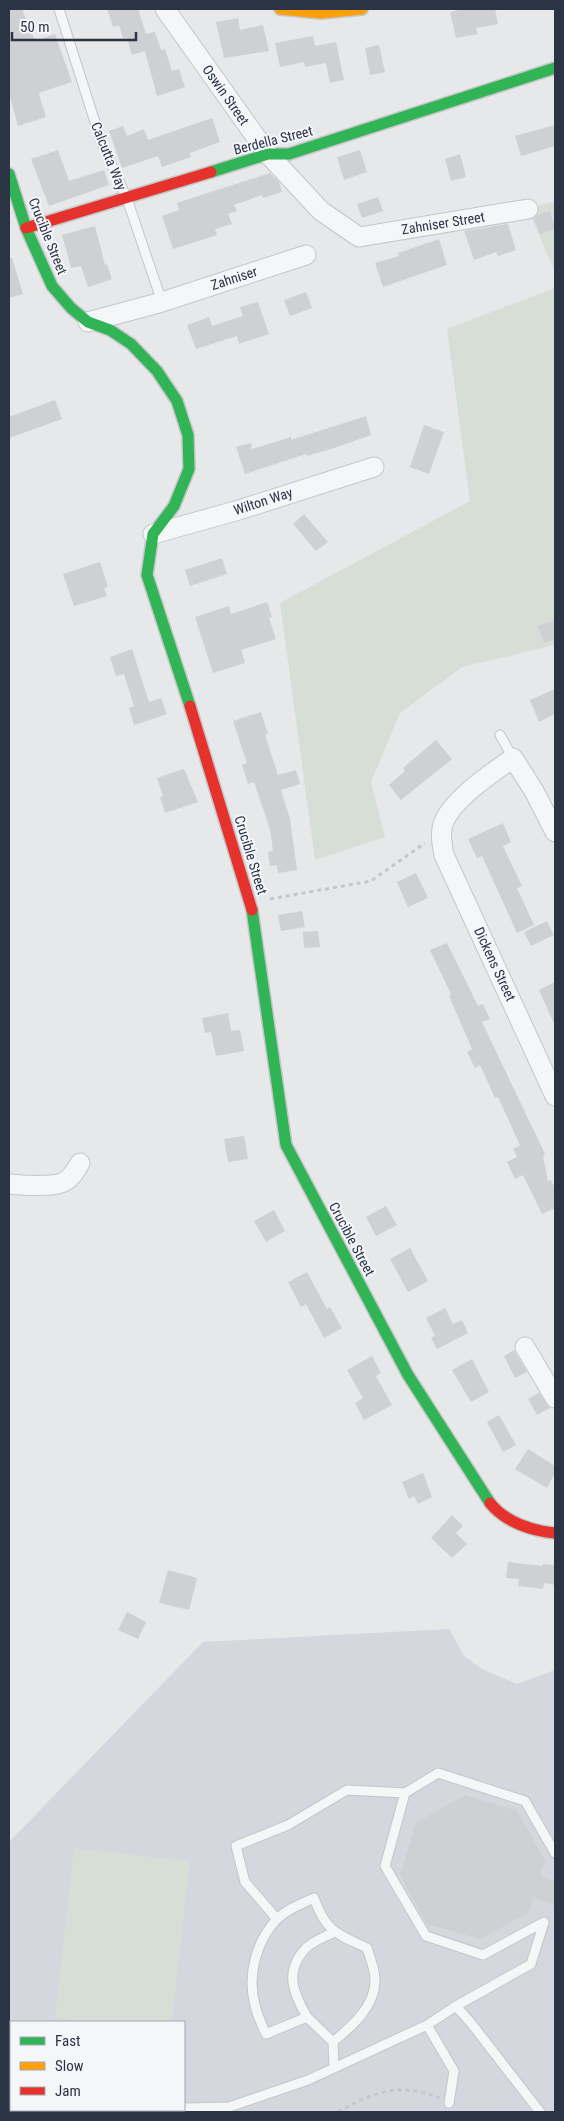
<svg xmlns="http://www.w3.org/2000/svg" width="564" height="2121" font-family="'Roboto Condensed',sans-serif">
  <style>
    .built { fill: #d4d7dd; fill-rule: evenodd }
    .green { fill: #d6ded6 }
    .building { fill: #ced0d3 }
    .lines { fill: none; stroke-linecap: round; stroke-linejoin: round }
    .lane-casing { stroke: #c4c6c8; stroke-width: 11 }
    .street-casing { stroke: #c4c6c8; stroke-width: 21 }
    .fast-casing { stroke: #c4c6c8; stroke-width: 14 }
    .slow-casing { stroke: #c4c6c8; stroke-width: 14 }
    .jam-casing { stroke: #c4c6c8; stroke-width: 14 }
    .path { stroke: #c5c6ca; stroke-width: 3; stroke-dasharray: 4 4; stroke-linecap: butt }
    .lane { stroke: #f5f6f7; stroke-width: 9 }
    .street { stroke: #f5f6f7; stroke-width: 19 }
    .fast { stroke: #30b455; stroke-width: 11 }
    .slow { stroke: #ff9f0a; stroke-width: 11 }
    .jam { stroke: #e5322d; stroke-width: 11 }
    .labels { text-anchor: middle; stroke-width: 4; stroke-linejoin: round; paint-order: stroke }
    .street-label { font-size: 14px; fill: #2b3445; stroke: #f4f6f9 }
  </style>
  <rect width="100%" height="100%" fill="#e6e8ea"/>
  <path class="built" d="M449 1629 464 1656 482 1669 517 1684 555 1670V2112H9V1842L203 1642ZM11 2022H184V2110H11Z"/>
  <path class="green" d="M555 201V272L528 209Z
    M555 288V645L462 667 400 713 371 782 385 837 315 860 280 603 470 501 447 329Z
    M74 1848 190 1861 172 2022H91L55 2018Z"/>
  <path class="building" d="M9 9H22L35 41 55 34 72 82 41 92 39 94 46 117 18 126 9 93Z
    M107 9H138L146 34 155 32 161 50 165 49 172 71 179 69 185 87 157 96 145 51 132 55 127 38 123 39 119 25 113 27Z
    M464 9H495L498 24 476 28 477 34 456 38 450 12Z
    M238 18 240 30 263 25 269 51 224 58 216 22Z
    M313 36 315 46 336 42 344 80 330 83 326 63 305 67 304 62 280 67 275 43Z
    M379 45 385 72 370 75 365 48Z
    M212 118 220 142 190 153 191 157 162 167 158 156 122 168 109 131 123 126 127 136 144 129 148 140Z
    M555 125V146L521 156 515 136Z
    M58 150 69 181 104 170 109 185 49 206 31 159Z
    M360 150 367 172 344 180 337 157Z
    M460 154 466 177 451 181 445 159Z
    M270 173 279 182 282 192 263 198 262 195 234 205 237 211 228 214 232 224 215 229 217 235 173 249 162 216 179 210 177 203Z
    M378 197 383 211 362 218 357 204Z
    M550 211 555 229 540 234 534 218 537 215Z
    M508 224 516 250 498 256 496 252 474 260 464 231Z
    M95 226 105 265 107 264 112 279 88 287 81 266 71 268 62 235Z
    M439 239 447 265 383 287 375 263 399 256 398 253Z
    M9 258H12L23 294 9 298Z
    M306 292 312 308 290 316 284 300Z
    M258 302 269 334 239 344 237 336 196 349 187 325 209 317 212 326 243 316 240 307Z
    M55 400 62 419 9 438V417Z
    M366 416 371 435 334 448 307 456 306 454 245 474 236 447 251 443 252 449 291 437V440Z
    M424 425 444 432 429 474 410 467Z
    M304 514 328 542 316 551 293 524Z
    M222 558 227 574 190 586 185 570Z
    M100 562 108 587 104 588 107 596 74 606 63 574Z
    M267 602 272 617 269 618 276 639 241 650 245 663 213 673 195 617 229 606 231 614Z
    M555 620V639L544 643 538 626Z
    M132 649 149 702 161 698 167 714 134 725 129 708 134 706 124 674 116 676 110 657Z
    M555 689V714L539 722 530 700Z
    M261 712 268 734 265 735 278 775 296 770 300 784 281 790 290 819 297 870 278 873 277 865 270 866 268 852 273 851 270 829 254 782 248 784 242 765 247 763 233 721Z
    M436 740 452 759 401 800 389 785 405 771 403 768Z
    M184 769 198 802 165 813 160 797 163 796 157 778Z
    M503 823 511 842 503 846 522 886 517 888 534 925 517 933 482 856 477 858 468 839Z
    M416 873 428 898 408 907 397 882Z
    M302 911 305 927 281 931 278 915Z
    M547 921 554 935 531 946 524 932Z
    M318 931 320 947 304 948 303 932Z
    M447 943 478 1006 483 1004 490 1019 482 1022 545 1154 543 1156 548 1181 551 1180 555 1188V1208L542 1214 523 1175 515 1179 507 1162 517 1157 513 1149 520 1145 498 1097 495 1098 480 1065 475 1068 467 1052 472 1049 449 996 451 994 430 950Z
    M555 982V1026L539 990Z
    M228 1013 231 1031 240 1030 244 1051 216 1056 211 1032 205 1033 202 1018Z
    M244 1136 248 1159 228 1162 224 1139Z
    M386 1206 397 1225 376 1236 366 1217Z
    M274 1210 285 1231 266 1242 254 1221Z
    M410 1248 428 1281 408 1292 390 1259Z
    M307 1272 327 1309 330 1307 342 1328 324 1338 306 1304 301 1307 288 1282Z
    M445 1308 453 1324 462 1320 468 1333 437 1349 431 1338 435 1336 426 1318Z
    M514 1350 527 1372 515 1378 504 1356Z
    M372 1356 381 1373 376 1376 392 1405 364 1420 355 1403 363 1398 347 1370Z
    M472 1359 489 1392 471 1402 452 1370Z
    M539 1393 550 1408 537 1415 528 1399Z
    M499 1415 516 1445 503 1452 487 1422Z
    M528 1449 555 1466V1473L547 1488 515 1469Z
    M423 1473 432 1497 418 1504 414 1496 409 1499 402 1482Z
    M452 1515 463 1526 456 1533 467 1544 452 1558 431 1538Z
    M508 1562 542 1566 543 1564 555 1565V1585L544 1583 543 1589 518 1586 519 1579 506 1578Z
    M168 1570 197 1578 189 1610 159 1603Z
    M127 1612 146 1622 138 1639 118 1630Z
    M465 1795 517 1811 545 1860 540 1876 555 1881V1905L533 1898 528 1913 480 1939 427 1924 400 1875 416 1823Z"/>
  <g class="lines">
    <g class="lane-casing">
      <path id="lane" d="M59 9 101 141 127 199 162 302
        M500 735 513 758
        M277 1919 245 1882 236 1846 288 1825 347 1790 405 1793
        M456 2006 531 1964 544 1922 483 1955 426 1936 385 1866 405 1793 438 1773 525 1801 555 1853
        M307 2017C293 1993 284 1971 306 1948 313 1941 325 1937 334 1932
        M427 2025 454 2071 449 2103
        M333 2042C352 2026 376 2006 375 1979 375 1969 370 1958 367 1948 337 1934 326 1932 314 1898 301 1904 287 1909 277 1919 256 1941 247 1976 255 2005 257 2015 262 2025 266 2034L307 2017 333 2042 334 2068
        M184 2108 229 2107 308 2080 427 2025 456 2006 471 2023 540 2112
        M87 2112 123 2110"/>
    </g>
    <g class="street-casing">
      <path id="street" d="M165 9 268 154 321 211 359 237 528 209
        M88 322 162 302 306 255
        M153 534 239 510 374 467
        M555 832 534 791 513 758C492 773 452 799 443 824 440 834 442 845 444 855L555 1096
        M9 1184C20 1185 51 1187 61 1183 70 1181 76 1170 80 1163
        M525 1347 555 1398"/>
    </g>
    <g class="fast-casing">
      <path id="fast" d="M211 172 268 154H289L555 68
        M9 174 26 228 52 286 71 308 88 322 110 330 131 344 157 371 177 401 188 435 189 469 174 506 153 534 147 575 190 706
        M252 910 286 1145 408 1375 490 1503"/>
    </g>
    <g class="slow-casing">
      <path id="slow" d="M280 9 321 13 362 9"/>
    </g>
    <g class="jam-casing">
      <path id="jam" d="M26 228 211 172
        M190 706 252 910
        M490 1503C505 1522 532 1531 555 1533"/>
    </g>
    <path class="path" d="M270 899 371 881 425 843
      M338 2112C372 2093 399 2081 439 2098"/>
    <use href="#lane" class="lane"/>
    <use href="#street" class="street"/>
    <use href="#fast" class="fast"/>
    <use href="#slow" class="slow"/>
    <use href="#jam" class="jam"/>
  </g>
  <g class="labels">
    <g class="street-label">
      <text transform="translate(226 95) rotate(55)" y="5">Oswin Street</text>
      <text transform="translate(273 140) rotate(-14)" y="5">Berdella Street</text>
      <text transform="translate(109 156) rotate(68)" y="5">Calcutta Way</text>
      <text transform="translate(443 223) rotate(-9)" y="5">Zahniser Street</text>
      <text transform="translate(48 236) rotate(68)" y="5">Crucible Street</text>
      <text transform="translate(234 278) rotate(-18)" y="5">Zahniser</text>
      <text transform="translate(263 501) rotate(-18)" y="5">Wilton Way</text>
      <text transform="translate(251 855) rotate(73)" y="5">Crucible Street</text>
      <text transform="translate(495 964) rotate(65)" y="5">Dickens Street</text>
      <text transform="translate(352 1239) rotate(62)" y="5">Crucible Street</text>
    </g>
  </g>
  <rect width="564" height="2121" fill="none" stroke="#2b3445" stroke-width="20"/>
  <rect x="10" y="2021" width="175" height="90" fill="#f4f6f9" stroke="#a4a8b1"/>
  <rect x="20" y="2037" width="25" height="8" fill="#30b455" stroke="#a4a8b1"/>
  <text x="55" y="2046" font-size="15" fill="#2b3445">Fast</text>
  <rect x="20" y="2062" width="25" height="8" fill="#ff9f0a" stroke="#a4a8b1"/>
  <text x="55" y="2071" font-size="15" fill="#2b3445">Slow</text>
  <rect x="20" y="2087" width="25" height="8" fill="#e5322d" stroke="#a4a8b1"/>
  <text x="55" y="2096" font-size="15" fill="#2b3445">Jam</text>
  <path d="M12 32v8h124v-8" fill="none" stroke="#2b3445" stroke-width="2.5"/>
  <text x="20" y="32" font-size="15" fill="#2b3445" stroke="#f4f6f9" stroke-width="4" paint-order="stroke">50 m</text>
</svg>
